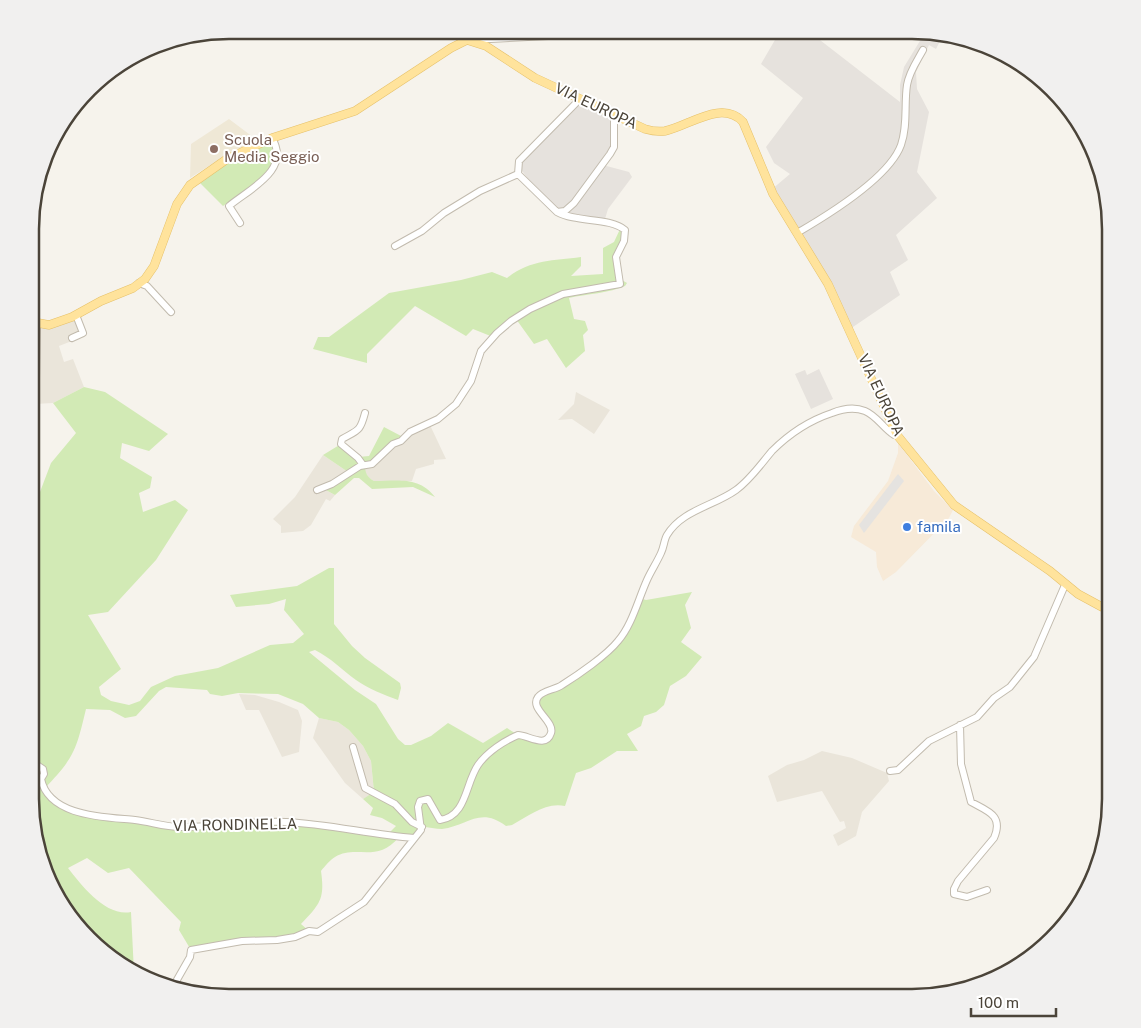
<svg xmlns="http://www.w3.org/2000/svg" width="1141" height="1028" font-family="'Public Sans',sans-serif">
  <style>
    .residential { fill: #eae5da }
    .commercial { fill: #f7ead8 }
    .industrial { fill: #e6e2dd }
    .education { fill: #efe8d6 }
    .green { fill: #d2eab5; fill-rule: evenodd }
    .parking { fill: #e5e3e0 }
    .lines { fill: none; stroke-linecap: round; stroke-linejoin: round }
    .minor-casing { stroke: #c2bbae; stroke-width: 8 }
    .major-casing { stroke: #e6c16a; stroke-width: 9 }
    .minor { stroke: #fff; stroke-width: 6 }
    .major { stroke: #ffe39c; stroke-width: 8 }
    .education-dot { fill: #8d6e63; stroke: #fff; stroke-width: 2 }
    .shop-dot { fill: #3f7fe0; stroke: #fff; stroke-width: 2 }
    .labels { text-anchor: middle; stroke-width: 4; stroke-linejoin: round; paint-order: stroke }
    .street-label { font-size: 15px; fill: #4b4439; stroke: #fff }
    .education-label { font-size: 15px; fill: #785e54; stroke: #fff; text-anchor: start }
    .shop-label { font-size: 15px; fill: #366cbe; stroke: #fff; text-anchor: start }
    .rim { fill: none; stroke: #4b4439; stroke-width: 2.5 }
  </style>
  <rect width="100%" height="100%" fill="#f6f3ec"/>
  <path class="residential" d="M76 315 82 337 59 346 64 362 73 359 84 387 53 403 35 404 33 322 49 325Z
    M576 392 610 410 594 434 572 419 558 420 574 404Z
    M429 423 446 459 434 460V464L416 469 412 481H374L369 478 365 472V465Z
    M323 455 348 472 322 488 335 495 330 501 326 499 311 525 303 531 281 533V526L273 519 295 497Z
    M239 694 255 695 279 702 298 710 302 721 299 752 282 757 259 710H246Z
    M319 718 338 722 349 730 363 746 371 761 374 793 363 799 345 783 313 738Z
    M822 751 852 758 887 773 889 781 862 812 856 836 838 846 833 835 846 828 844 821 840 822 822 791 777 802 768 776 787 765 804 760Z"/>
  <path class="commercial" d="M898 443 934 491 953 510 949 518 896 572 883 581 877 567 876 552 851 537 854 526 888 481 898 453Z"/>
  <path class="industrial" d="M791 30H807L900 102V85L904 67 926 31 943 35 936 49 929 45 916 72 917 89 929 112 917 172 937 198 896 235 908 260 890 272 900 295 850 329 771 190 790 174 774 163 766 147 803 98 761 64 779 33Z
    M580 102 612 118 611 146 599 164 629 172 632 177 608 209 605 219 585 218 558 208 531 183 520 168 521 162Z
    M819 369 833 399 811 409 795 374 805 370 807 375Z"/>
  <path class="education" d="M229 119 257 140 231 152 190 178 191 144Z"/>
  <path class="green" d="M272 138 276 146 274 170 233 203 230 201 223 206 197 180Z
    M621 227 625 230 618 248 620 279 627 283 625 286C610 293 586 294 569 298L574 319 585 321 588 330 583 335 585 351 566 368 547 339 534 344 516 319 493 337 473 329 466 336 415 306 367 354V363L313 349 318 337H329L389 293 461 280 492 272 507 278C531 259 553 261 581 257V266L571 276 603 274V248L614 242Z
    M84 387 105 392 168 434 149 451 122 443 120 458 152 477 150 488 139 493 143 512 175 500 188 510 156 560 108 612 88 615 121 669 99 687 101 695 111 701 129 705 140 701 151 687 175 676 218 668 270 645 293 643 304 634 284 610 286 599 269 604 236 607 230 595 297 586 329 568H334V624L352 646 365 658 400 683 401 688 398 700C384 695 369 689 356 680 342 670 331 658 315 650L309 652 355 690 376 704 398 739 405 745H411L431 736 448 723 483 743 507 728 518 735 546 740 551 731 536 700 618 642 639 598 646 600 692 592 685 605 691 628 681 642 702 657 686 676 670 686 664 705 656 712 644 716 641 726 627 734 638 751H617L591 768 576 773 565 806C545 802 529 816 512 825L506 826C480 806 467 826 442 829 436 829 428 827 422 827L414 838 399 837C377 864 356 844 335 857 330 860 325 866 321 871 325 899 320 904 301 924L309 931 295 937 191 950 179 930 181 922 129 868 108 873 87 858 68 868C82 886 106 917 131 912L134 972 80 930 45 875 30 812 32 513 51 463 76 433 53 403ZM166 687 207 690 210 694 222 696 238 693 278 694 303 704 319 718 338 722 349 730 363 746 371 761 374 792 363 799 373 808 370 815 382 818 396 826 387 835 286 822 165 826 71 809 44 789C74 758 76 751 86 709L110 710 125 718 136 716 159 691Z
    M384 427 403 437 365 465C365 473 367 477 374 481 398 481 419 476 435 497L413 487 372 489 359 478H354L335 495 322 488 348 472 323 455 341 444 358 457 369 456Z"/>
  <path class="parking" d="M898 474 904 481 864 533 859 525Z"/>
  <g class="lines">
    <g class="minor-casing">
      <path id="minor" d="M471 40 548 36 560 30
        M580 99 519 161 518 174 557 212 565 211 574 203 610 154 614 147V116
        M240 223 229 206C251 188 291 170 272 138
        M797 233C828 215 889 178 901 145 908 125 904 105 907 85 909 72 917 61 923 50
        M395 246 422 231 444 213 480 191 518 174
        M139 283 147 286 171 312
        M72 338 83 333 76 315
        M33 380 36 379 37 323
        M363 465 358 458 341 444 342 439C358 430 360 432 365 413
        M317 490 332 484 360 466 372 464 393 444 401 441 410 432 438 419 456 404 471 381 481 351 497 333 511 321 530 309 563 294 620 284 616 257 624 241 625 230C609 217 577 223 557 212
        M960 725 961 764 971 802C987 811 1004 815 994 838L958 881 954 889V894L967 897 987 890
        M353 747 365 788 395 804 412 822 422 827
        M31 761 43 769 44 774 41 779C49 817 105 817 135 820 151 822 165 827 180 827 216 828 251 820 286 822 329 824 372 835 414 838
        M890 771 898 770 929 741 977 717 994 698 1010 687 1034 657 1065 585
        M174 985 190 957 191 950 242 941 277 940 295 937 309 931 318 932 364 902 421 830 418 807 420 801 428 799 440 820C467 816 465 784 478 765 487 752 504 741 518 735 528 735 546 749 551 733 555 721 529 709 538 697 543 690 555 690 562 685 578 675 607 655 618 641 632 625 638 600 647 580 651 571 657 562 661 553 664 547 664 540 667 535 682 510 714 506 736 490 750 480 761 464 772 451 790 433 808 421 832 413 842 409 855 407 865 411 877 416 883 428 894 435H897"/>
    </g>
    <g class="major-casing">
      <path id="major" d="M33 322 49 325 72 317 101 301 133 288 145 279 154 266 177 204 190 185 227 159 272 138 355 111 451 48 467 40 486 46 535 78 645 129C652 131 658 132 665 131 689 126 722 99 743 122L773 194 828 284 897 435 954 505 1050 571 1078 594 1102 607 1111 608"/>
    </g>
    <use href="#minor" class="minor"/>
    <use href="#major" class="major"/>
  </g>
  <circle class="education-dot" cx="214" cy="149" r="5"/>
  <circle class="shop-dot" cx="907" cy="527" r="5"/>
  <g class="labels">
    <g class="street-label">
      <text transform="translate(596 106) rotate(25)" y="5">VIA EUROPA</text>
      <text transform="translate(881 395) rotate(65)" y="5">VIA EUROPA</text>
      <text transform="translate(235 825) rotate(-1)" y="5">VIA RONDINELLA</text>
    </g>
    <g class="education-label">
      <text x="224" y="145">Scuola<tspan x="224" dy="17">Media Seggio</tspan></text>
    </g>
    <g class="shop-label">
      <text x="917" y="532">famila</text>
    </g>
  </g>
  <path d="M0 0H1141V1028H0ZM229 39H912A190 190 0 0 1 1102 229V799A190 190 0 0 1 912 989H229A190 190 0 0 1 39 799V229A190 190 0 0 1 229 39Z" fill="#f1f0ef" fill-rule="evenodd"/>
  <path class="rim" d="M229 39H912A190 190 0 0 1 1102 229V799A190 190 0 0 1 912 989H229A190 190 0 0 1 39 799V229A190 190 0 0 1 229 39Z"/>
  <path d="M971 1008v8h85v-8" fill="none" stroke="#4b4439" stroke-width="2.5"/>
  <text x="978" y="1008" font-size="15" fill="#4b4439" stroke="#ffffff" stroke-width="4" paint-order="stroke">100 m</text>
</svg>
